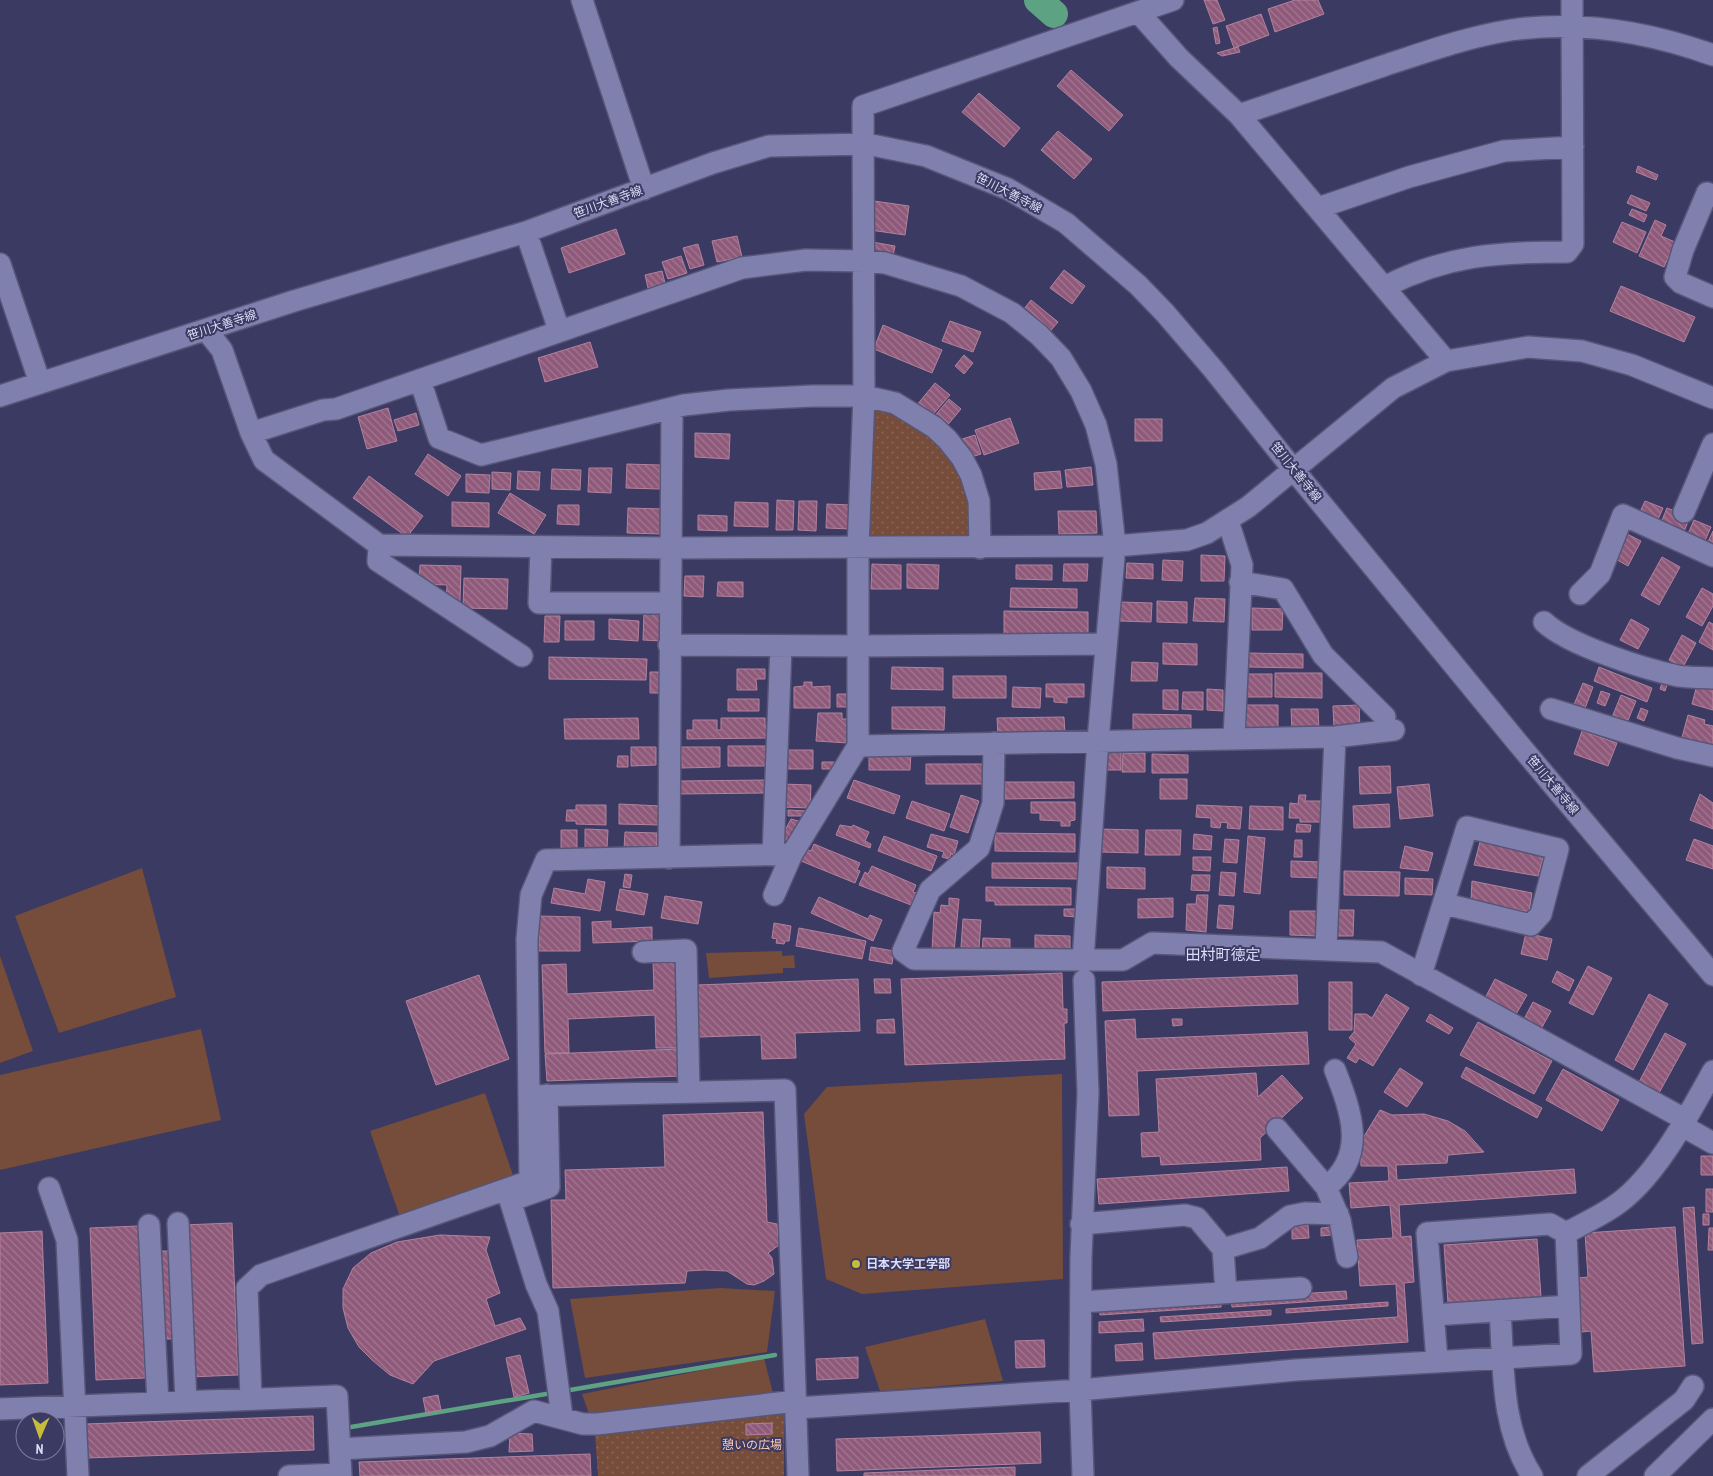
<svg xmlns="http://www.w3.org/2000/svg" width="1713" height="1476" font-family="'PT Sans Narrow','Noto Sans JP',sans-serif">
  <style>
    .green { fill: #764c3a }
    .park { fill: url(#park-dots) }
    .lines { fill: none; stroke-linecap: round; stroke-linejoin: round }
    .stream { stroke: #5ea284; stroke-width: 4.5 }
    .river { stroke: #5ea284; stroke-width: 28 }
    .building { fill: url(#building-back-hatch); stroke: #b2829d }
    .minor-casing { stroke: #575578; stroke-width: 24 }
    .minor { stroke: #8080ae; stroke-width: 21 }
    .poi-dot { fill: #c7bb3c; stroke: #3b3a63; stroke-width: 2 }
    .labels { text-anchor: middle; stroke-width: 4; stroke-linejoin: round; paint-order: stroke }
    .street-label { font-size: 12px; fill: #dcddf7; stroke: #3b3a63 }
    .poi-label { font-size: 12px; font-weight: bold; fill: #dcddf7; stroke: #3b3a63; text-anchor: start }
    .park-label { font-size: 12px; fill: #fdc9b2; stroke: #3b3a63 }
    .quarter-label { font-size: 15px; fill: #ddddfc; stroke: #3b3a63 }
  </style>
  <defs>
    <pattern id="park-dots" width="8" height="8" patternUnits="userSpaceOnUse" patternTransform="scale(1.25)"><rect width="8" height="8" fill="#764c3a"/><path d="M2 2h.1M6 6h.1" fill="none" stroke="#896557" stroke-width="1.8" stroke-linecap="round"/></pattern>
    <pattern id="building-back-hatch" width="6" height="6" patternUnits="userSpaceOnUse" patternTransform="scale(1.25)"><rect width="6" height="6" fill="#8f5979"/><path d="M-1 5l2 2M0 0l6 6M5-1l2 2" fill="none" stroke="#a37893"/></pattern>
  </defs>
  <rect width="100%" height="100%" fill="#3b3a63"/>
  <path class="green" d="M142 868 176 997 59 1033 15 916Z
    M782 951V956L794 955 795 968H783V973L709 978 706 953Z
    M0 956 33 1051 0 1063Z
    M201 1029 221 1120 0 1170V1075Z
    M1062 1074 1063 1279 862 1294 826 1279 804 1114 827 1087Z
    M485 1093 514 1178 400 1217 370 1131Z
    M720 1288 775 1291 767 1352 585 1378 570 1299Z
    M985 1319 1003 1381 880 1391 865 1347Z
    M764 1358 774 1397 591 1420 582 1394Z"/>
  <path class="park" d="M871 405 899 413 934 434 967 475 972 539 869 537Z
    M784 1409V1476H598L595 1435Z"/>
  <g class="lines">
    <path class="stream" d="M570 1390 775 1355
      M351 1427 546 1394"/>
    <path class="river" d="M1038 0 1054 14"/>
  </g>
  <path class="building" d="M1204 0H1217L1225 20 1213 24Z
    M1295 0H1318L1324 14 1275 32 1268 9Z
    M1261 14 1269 35 1234 48 1226 26Z
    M1217 27 1220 43 1216 44 1213 28Z
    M1238 47 1240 52 1222 56 1217 53Z
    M1071 70 1123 115 1109 131 1057 86Z
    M979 93 1020 128 1004 147 962 112Z
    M1058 131 1092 159 1074 179 1041 150Z
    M1638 166 1658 175 1656 180 1636 172Z
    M1631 195 1650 203 1646 211 1627 203Z
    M874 201 909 206 905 235 870 230Z
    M1632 209 1647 215 1644 222 1629 215Z
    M1655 220 1666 225 1661 236 1675 242 1664 267 1639 256Z
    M1622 222 1646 232 1637 253 1613 242Z
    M616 229 625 254 569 273 561 248Z
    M737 236 742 257 717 262 712 241Z
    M872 242 895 246 892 261 869 256Z
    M698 244 704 265 690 269 683 248Z
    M681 256 687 273 668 279 662 262Z
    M1064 270 1085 286 1072 304 1050 288Z
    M662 271 665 283 648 288 645 275Z
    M1621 286 1695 317 1684 342 1610 311Z
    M1031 300 1058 322 1046 336 1020 314Z
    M950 321 981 332 973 352 942 341Z
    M883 325 942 350 932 373 874 349Z
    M590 342 598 367 545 382 538 358Z
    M964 355 973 363 964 374 955 366Z
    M935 383 950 395 930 418 916 406Z
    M949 399 961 409 945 428 933 418Z
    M388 408 397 441 367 449 358 417Z
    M416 413 419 425 398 431 394 420Z
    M1010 418 1019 443 984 455 975 430Z
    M1135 419H1162V441H1135Z
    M695 433 730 434 729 459 695 457Z
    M975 435 981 454 965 459 959 440Z
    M428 454 461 476 448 496 415 474Z
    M627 464 660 465V489L626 488Z
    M1091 467 1093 485 1067 487 1065 470Z
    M589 468H612L611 493 588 492Z
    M552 469 581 470 580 490 551 489Z
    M518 471 540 472 539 490 517 489Z
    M1060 471 1062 488 1035 490 1034 473Z
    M492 472 511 473 510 490 492 489Z
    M466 474 490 475 489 493 466 492Z
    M369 476 423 516 407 537 353 498Z
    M510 493 546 515 534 534 498 513Z
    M777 500 794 501 793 530H776Z
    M799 501H817L816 531 798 530Z
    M1645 501 1663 508 1656 524 1638 516Z
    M452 502 489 503V527L452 526Z
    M735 502 768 503V527L734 526Z
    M827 504 852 505 851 529 826 528Z
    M558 505H579V525L557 524Z
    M628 508 663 509 662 534 627 533Z
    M1667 508 1690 517 1683 534 1660 525Z
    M1058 511H1096L1097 533 1059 534Z
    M698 515 727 516V531L698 530Z
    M1694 520 1711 527 1704 543 1687 536Z
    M1713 531V546L1707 544Z
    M1623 532 1641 541 1628 566 1610 556Z
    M1201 555 1225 556 1224 581H1201Z
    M1662 557 1680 567 1659 605 1641 595Z
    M1163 560 1183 561 1182 581 1162 580Z
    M1127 563 1153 564V579L1126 578Z
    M872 564 901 565V589H871Z
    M907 564 939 565 938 589 907 588Z
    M1064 564H1088L1087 581H1063Z
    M420 565 461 566 460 601H446L447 585 419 584Z
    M1016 565H1052V580L1016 579Z
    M685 576H704L703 597 684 596Z
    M464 578 508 579 507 609 463 608Z
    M718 582H743V597L717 596Z
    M1011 588 1077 589V608L1010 607Z
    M1702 588 1713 594V606L1702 626 1686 617Z
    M1195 598 1225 599 1224 622 1193 621Z
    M1157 601 1187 602V623L1157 622Z
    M1121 602 1152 603 1151 622 1120 621Z
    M1252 608 1283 609 1282 630H1252Z
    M1004 611 1088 612V636L1004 634Z
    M644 612 662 613 661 641 643 640Z
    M545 616H560L559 642H544Z
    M609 619 639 621 638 641 609 639Z
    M1631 619 1649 629 1638 649 1620 640Z
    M565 621H594V640H565Z
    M1709 622 1713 624V650L1699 642Z
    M1682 635 1696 643 1683 667 1669 660Z
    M1163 643 1197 644V665L1163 664Z
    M1248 653 1303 654V668L1248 667Z
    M549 657 647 659 646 680 549 679Z
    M1132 662 1158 663 1157 681H1131Z
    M892 667 943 668V690L891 689Z
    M1599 667 1652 688 1647 702 1594 681Z
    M737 669H765V679H756L757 690H737Z
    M650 672H659V693H650Z
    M1275 673H1322V698L1275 697Z
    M1246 674H1272V697H1246Z
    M953 676H1006V698H953Z
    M1663 680 1668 682 1665 691 1660 689Z
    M1698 681 1713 686V710L1692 704Z
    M804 682H812V687L830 686V708H794V687L804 686Z
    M1583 683 1593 687 1584 711 1573 707Z
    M1046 684H1084V697H1067V703L1054 702V697H1046Z
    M1013 687 1041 688 1040 708 1012 707Z
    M1207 689 1223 690V711L1207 710Z
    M1163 690H1178V710L1163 709Z
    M1601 691 1610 694 1605 706 1597 703Z
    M1183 692H1203V710L1182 709Z
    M837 694H849V707H837Z
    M1621 695 1636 701 1626 725 1611 720Z
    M728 699H759V711H728Z
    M1246 705H1278V730L1246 729Z
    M1359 705 1360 729 1334 730 1333 706Z
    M892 707H945L944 730 892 729Z
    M1641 708 1648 711 1644 721 1637 718Z
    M1291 709H1318L1319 731H1292Z
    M818 713H842V719H848V743L816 741Z
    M1133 714 1191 715V734L1133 733Z
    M1688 715 1705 720 1704 724 1713 726V749L1681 741Z
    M1064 717 1065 734 998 735 997 718Z
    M638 718 639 739H565L564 719Z
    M721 718H765V726H768V738L687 739V730H693V720H717V730H721Z
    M1582 731 1617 743 1608 766 1574 754Z
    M728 746H766V766H728Z
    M631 747H656V765L631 766Z
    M681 747H720V767L682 768Z
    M783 750H813V769H783Z
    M1103 751 1121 752V770H1102Z
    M869 753H911L910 770H869Z
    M1123 753H1145V772H1122Z
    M1152 754 1188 755V773H1152Z
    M618 756H628V767H617Z
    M822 762H834V769H822Z
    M926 764H985V784H926Z
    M1390 766 1391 793 1360 794 1359 767Z
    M1160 779H1187V799H1160Z
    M767 780V793L679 794V781Z
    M854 780 900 796 894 814 847 798Z
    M1005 782H1074V798L1005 799Z
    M782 784 811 785 810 808 782 807Z
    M1429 784 1433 816 1400 819 1397 787Z
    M1700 794 1713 803V829L1690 820Z
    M961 795 979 801 968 833 950 827Z
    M1299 795H1306L1305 801H1324V822H1300V818H1289L1290 803 1298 804Z
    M912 801 950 814 944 831 906 818Z
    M1031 802H1075V820L1070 821V826H1061V821L1040 820V813H1031Z
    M619 804 661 806V825L619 824Z
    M1389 804 1390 827 1354 828 1353 806Z
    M576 805H606V825L576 824V821H566L567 810H576Z
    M1197 805 1242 807 1240 829 1227 828 1228 823 1221 822 1220 828 1211 827V818L1196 817Z
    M1250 806 1283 807V830L1249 829Z
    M788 810 807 811V816H788Z
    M791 819 802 822 789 844 780 840Z
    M1297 824 1311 825 1310 832H1296Z
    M840 825 852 827 853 825 869 832 865 841 871 844 870 848 836 835Z
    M585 829 608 830 607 849 585 848Z
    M1100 829 1138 830V853L1100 852Z
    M561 830H577V851H561Z
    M1146 830H1181L1180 855H1145Z
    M625 832 657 833V850L624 849Z
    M995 833 1075 834V852L995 851Z
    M931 834 958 841 954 855 951 854 949 859 942 857 944 852 927 847Z
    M1194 834 1212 836 1211 850 1193 849Z
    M884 836 937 856 931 871 878 851Z
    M1248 836 1265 838 1260 894 1244 892Z
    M1225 839 1239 840 1237 863 1223 862Z
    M1694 839 1713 846V869L1686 860Z
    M1295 840H1302V857H1294Z
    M1480 842 1544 855 1538 876 1474 865Z
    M814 844 860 863 857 870 860 871 855 883 801 861 806 849 811 851Z
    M1405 846 1433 853 1428 871 1400 868Z
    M1193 857H1211L1210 871 1193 870Z
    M1291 861 1322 862V878L1291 877Z
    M992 863H1080V879L992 878Z
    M872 866 916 885 913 892 916 893 911 905 859 885 865 872 868 874Z
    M1107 867 1145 868V889L1107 888Z
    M1344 871 1400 872 1399 896 1344 895Z
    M1221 872 1236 873 1234 896 1219 895Z
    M625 874 632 875 630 888 623 887Z
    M1192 875H1210L1209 891 1191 890Z
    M1405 878 1433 879 1432 895 1405 894Z
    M588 879 605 882 600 911 551 903 554 888 585 894Z
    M1472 881 1532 893 1529 912 1471 900Z
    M986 887 1071 888V905H995V901H986Z
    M620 889 648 894 644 915 616 910Z
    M1197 895H1208L1206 932 1186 930 1187 904H1196Z
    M665 896 702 902 698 924 661 918Z
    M819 897 868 919 870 915 882 920 873 941 811 913Z
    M949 898 959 899 954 952 932 951 934 912 940 913 941 905 949 906Z
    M1173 898V917L1138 918V899Z
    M1219 905 1234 906 1232 929 1217 928Z
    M1064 909H1076V917L1064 916Z
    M1332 910H1354L1353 936H1331Z
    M1290 911H1319L1318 936 1290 935Z
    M539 916 580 917V951H539Z
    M963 919 981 920 979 948 961 947Z
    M611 921V929L652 927V941L593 943 592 922Z
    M774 923 791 926 789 941H785L784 944 776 943 777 939 772 938Z
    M799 928 866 941 862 959 796 946Z
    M1526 933 1552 939 1547 960 1521 954Z
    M1035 935 1070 936V955H1035Z
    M983 938 1010 939V955H982Z
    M871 947 894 951 892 964 869 960Z
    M677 960 680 1048H656L655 1015 568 1019 569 1053H545L542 965 566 964 567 994 654 990 653 961Z
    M1588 966 1612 978 1593 1015 1569 1003Z
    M1557 971 1574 980 1569 991 1552 982Z
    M1062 973 1063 1009H1067V1023H1064L1065 1059 905 1065 901 979Z
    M479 975 509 1059 436 1085 406 1001Z
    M1297 975 1298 1004 1103 1011 1102 982Z
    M858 979 860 1031 795 1033 796 1058 762 1059 761 1035 699 1037 697 985Z
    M874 979H890L891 993H875Z
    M1495 979 1527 995 1515 1016 1484 1000Z
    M1329 982H1352V1030H1329Z
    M1386 994 1409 1008 1373 1066 1359 1058 1356 1063 1347 1058 1356 1044 1349 1038 1354 1032 1355 1014H1366L1372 1018Z
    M1649 994 1668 1004 1633 1070 1615 1060Z
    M1533 1002 1551 1011 1541 1029 1524 1019Z
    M1430 1014 1453 1028 1449 1034 1426 1021Z
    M894 1019 895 1033H877V1020Z
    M1135 1019 1136 1039 1307 1032 1309 1064 1137 1071 1139 1115 1109 1116 1105 1021Z
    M1172 1019H1182V1025L1173 1026Z
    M1478 1022 1552 1061 1534 1094 1460 1055Z
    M1665 1033 1686 1044 1659 1093 1639 1082Z
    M680 1049 681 1076 547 1081 545 1054Z
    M1466 1067 1542 1108 1537 1118 1461 1077Z
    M1400 1068 1423 1083 1407 1107 1384 1092Z
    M1563 1069 1619 1100 1602 1131 1546 1100Z
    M1256 1073 1258 1097 1282 1075 1303 1098 1260 1138 1261 1160 1161 1165 1160 1156 1142 1157 1141 1133 1159 1132 1156 1079Z
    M1380 1110 1392 1115 1424 1114 1448 1121 1465 1131 1484 1152 1448 1155 1447 1163 1396 1165 1397 1180 1574 1169 1576 1193 1399 1205 1401 1237 1411 1236 1414 1282 1404 1283 1408 1342 1155 1359 1153 1333 1398 1317 1396 1284 1360 1286 1357 1240 1393 1238 1390 1205 1351 1208 1349 1183 1389 1181 1388 1166H1361L1360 1143Z
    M763 1112 767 1222 777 1224 779 1245 768 1253 772 1258 774 1274 764 1281 754 1285 747 1284 727 1271 704 1270 687 1271 685 1283 553 1288 551 1200H566L565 1170 665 1167 663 1115Z
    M1701 1156H1713V1175H1701Z
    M1287 1167 1289 1191 1099 1204 1097 1179Z
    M1706 1189H1713V1212H1706Z
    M1694 1207 1703 1343 1692 1344 1683 1208Z
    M1703 1214H1709V1225H1703Z
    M232 1223 238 1375 189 1377 183 1225Z
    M1308 1225 1309 1238 1292 1239V1226Z
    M138 1226 145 1378 96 1380 90 1228Z
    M1330 1227 1331 1235 1321 1236V1228Z
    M1675 1227 1685 1366 1594 1372 1591 1331 1582 1332 1578 1278 1588 1277 1585 1233Z
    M1709 1228H1713V1250H1708Z
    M42 1231 48 1383 0 1385V1233Z
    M440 1235 490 1237 486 1250 500 1293 486 1299 495 1326 520 1318 526 1329 434 1361 413 1384 390 1375 372 1360 359 1347 348 1328 343 1308V1289L353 1268 371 1253 397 1242Z
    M1537 1239 1541 1297 1448 1303 1444 1245Z
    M159 1251H171L175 1339H163Z
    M1346 1291 1347 1299 1232 1307 1231 1298Z
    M1221 1297V1307L1100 1315 1099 1305Z
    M1388 1302V1306L1286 1313V1309Z
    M1271 1310V1315L1161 1322 1160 1317Z
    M1143 1319 1144 1331 1099 1333V1322Z
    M1044 1340 1045 1367 1016 1368 1015 1341Z
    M1142 1343 1143 1360 1116 1361 1115 1345Z
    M520 1355 529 1393 514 1397 506 1358Z
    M858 1357V1378L817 1380 816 1359Z
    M438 1395 441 1410 426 1413 423 1398Z
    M313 1416 314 1450 86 1458 85 1424Z
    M772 1423V1434L746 1435V1424Z
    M1040 1432 1041 1463 837 1471 836 1439Z
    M510 1433 532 1434 533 1451 509 1452Z
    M590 1454 591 1476H360L359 1462Z
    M1015 1467V1476H864V1473Z"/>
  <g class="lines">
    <g class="minor-casing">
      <path id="minor" d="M582 0 644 189
        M1139 13 1179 58 1239 115
        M1713 196 1707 193 1683 250 1675 277 1681 283 1713 297
        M1318 208 1409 177 1504 151 1573 147
        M526 232 559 330
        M0 264 40 383
        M1384 287C1447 255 1497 252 1567 252L1573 244 1572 0
        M206 330 222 350 251 433 323 410 336 409 742 268 806 260 864 261 885 263 961 286 1012 313 1039 335 1061 358 1081 391 1096 425 1106 464 1115 546 1098 740 1083 960H1123L1152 943 1381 952 1686 1120
        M1446 361 1239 115C1287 99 1335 82 1383 66 1426 52 1467 37 1511 30 1580 20 1649 32 1713 55
        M420 380 439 438 481 455 684 405 729 400 812 396H864L895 403 934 427 947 439 962 458 971 475 979 501 980 548
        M0 396 294 301 526 232 713 163 769 146 867 144 926 156 1008 189 1066 223 1138 285 1165 313 1213 369 1293 469 1517 742 1713 975
        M251 433 264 460 379 545 671 548 1115 546 1187 540 1207 533 1248 507 1393 388 1446 361 1528 347 1582 351 1632 365 1713 398
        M1684 512 1713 444
        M1228 521 1242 565 1234 738
        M379 545 378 561 522 656
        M541 547 539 603H670
        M1240 582 1283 589 1323 655 1385 717
        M1580 594 1600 574 1623 515 1713 556
        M1544 622C1568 645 1644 669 1678 676 1690 678 1702 677 1713 678
        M669 645 860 646 1106 644
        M1551 709 1677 748 1713 756
        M994 743 993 803 979 848 930 890 903 951 914 959 1083 960
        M858 746V548L864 396 863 106 1173 0
        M773 855 781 646
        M669 858 672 408
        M774 895 792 854
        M1326 948 1335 737
        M643 952 686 950 689 1092
        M1421 975 1467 827 1558 849 1541 914 1531 925 1445 904
        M529 1096 785 1090 798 1476
        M1686 1120 1688 1129 1713 1143
        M1277 1129 1326 1187 1340 1220 1347 1257
        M1326 1187C1368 1156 1351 1111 1335 1070
        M49 1188 67 1240 78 1476
        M515 1199 549 1187 547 1095
        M510 1200 536 1284 548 1311 562 1417
        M178 1223 186 1402
        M1081 1224 1185 1215 1197 1218 1223 1249 1226 1292
        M149 1225 158 1403
        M1566 1233C1581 1225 1598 1217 1613 1207 1655 1180 1689 1114 1713 1071
        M1223 1249 1260 1238 1290 1216 1305 1213 1338 1214
        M1081 1302 1301 1288
        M1500 1311C1504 1367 1500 1426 1532 1476
        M1434 1315 1569 1306
        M251 1399 247 1288 261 1275 530 1181 527 939 531 895 546 860 792 854 858 746 1335 737 1394 730
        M796 1408 1080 1390 1296 1370 1571 1354 1566 1233 1550 1224 1427 1233 1437 1361
        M0 1409 337 1396 341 1476
        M340 1449 466 1442 490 1436 534 1411 583 1424H597L796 1401
        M289 1476 341 1474
        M1083 1476 1080 1390 1081 1257 1088 1093 1084 980
        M1588 1476 1684 1400 1693 1386
        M1655 1476 1713 1419"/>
    </g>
    <use href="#minor" class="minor"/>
  </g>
  <circle class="poi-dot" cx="856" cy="1264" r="5"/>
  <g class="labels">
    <g class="street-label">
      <text transform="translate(1009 193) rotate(27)" y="4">笹川大善寺線</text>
      <text transform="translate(608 202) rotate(-20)" y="4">笹川大善寺線</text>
      <text transform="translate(222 325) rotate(-18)" y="4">笹川大善寺線</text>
      <text transform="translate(1296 472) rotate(51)" y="4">笹川大善寺線</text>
      <text transform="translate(1553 785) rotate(50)" y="4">笹川大善寺線</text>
    </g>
    <g class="poi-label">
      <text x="866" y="1268">日本大学工学部</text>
    </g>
    <g class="park-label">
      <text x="752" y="1449">憩いの広場</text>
    </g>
    <g class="quarter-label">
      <text x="1223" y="960">田村町徳定</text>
    </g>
  </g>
  <g transform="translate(40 1436) rotate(182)"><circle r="24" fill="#3b3a63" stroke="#7b7b9e"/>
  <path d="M0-4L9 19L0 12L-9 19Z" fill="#c7bb3c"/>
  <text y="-8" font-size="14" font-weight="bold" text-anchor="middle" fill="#dcddf7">N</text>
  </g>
</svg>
